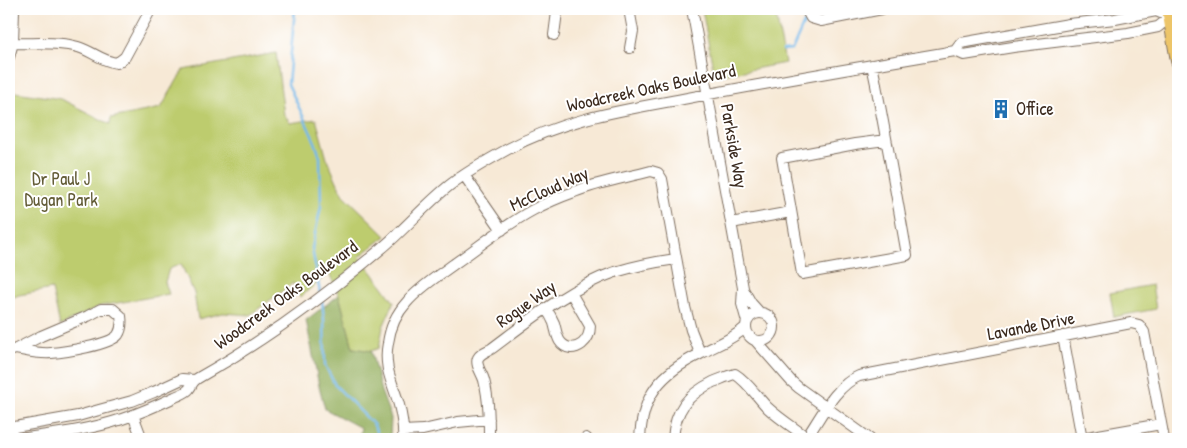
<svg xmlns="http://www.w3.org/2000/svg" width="1187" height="448" font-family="'Patrick Hand',sans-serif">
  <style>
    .green { fill: #bdcc6e; stroke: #7c7b46 }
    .forest { fill: #96b061; stroke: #686d40 }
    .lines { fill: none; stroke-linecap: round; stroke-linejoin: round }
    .stream { stroke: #73b9ea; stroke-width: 2.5 }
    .minor-casing { stroke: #7d6d5e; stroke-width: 12 }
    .major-casing { stroke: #7d6d5e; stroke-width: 16 }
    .minor { stroke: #fff; stroke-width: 10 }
    .major { stroke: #edc569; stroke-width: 14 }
    .labels { text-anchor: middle; stroke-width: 4; stroke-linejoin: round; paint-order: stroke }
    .street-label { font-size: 18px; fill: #3b2a1e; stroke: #fff }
    .poi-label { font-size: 18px; fill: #3b2a1e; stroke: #fff; text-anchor: start }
    .park-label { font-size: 18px; fill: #625b36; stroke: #fff }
  </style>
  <rect width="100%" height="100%" fill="#fff"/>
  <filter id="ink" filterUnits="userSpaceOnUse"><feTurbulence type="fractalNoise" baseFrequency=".02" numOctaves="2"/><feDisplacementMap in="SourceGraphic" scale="10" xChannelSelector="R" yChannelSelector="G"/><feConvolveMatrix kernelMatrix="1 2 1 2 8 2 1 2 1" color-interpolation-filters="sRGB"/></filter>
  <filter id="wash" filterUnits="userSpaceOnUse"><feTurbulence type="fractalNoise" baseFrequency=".0096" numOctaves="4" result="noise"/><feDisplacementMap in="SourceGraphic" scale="20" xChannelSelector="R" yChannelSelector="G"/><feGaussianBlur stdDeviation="1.12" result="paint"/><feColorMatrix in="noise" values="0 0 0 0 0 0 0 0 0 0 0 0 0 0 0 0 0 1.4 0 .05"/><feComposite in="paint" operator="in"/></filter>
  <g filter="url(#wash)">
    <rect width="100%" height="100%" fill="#f7e9d6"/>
    <path class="green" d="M702 9H775L785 63 723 75 717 74 713 69Z
      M276 53 284 115 290 123 316 119 327 159 342 193 386 236 359 257 372 272 394 302 383 327 379 348 371 351 353 348 339 295 329 273 300 297 293 283 250 315 223 313 198 319 194 293 181 264 169 269 165 282 169 294 100 306 60 326 52 289 19 295 9 299V91L61 99 110 124 111 118 161 108 183 70Z
      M1152 285 1156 309 1114 317 1110 293Z"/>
    <path class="forest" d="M339 295 353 348 371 351 381 391 391 418 390 439H358L361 428 325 409 319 386 306 320Z"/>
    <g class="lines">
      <path class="stream" d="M295 9 288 84 315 142 320 157 321 206 312 248 320 293
        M783 51 792 50 804 23
        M322 301 324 320 325 365 335 385 374 425 377 434 376 439"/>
    </g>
  </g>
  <g filter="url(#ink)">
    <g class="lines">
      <g class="minor-casing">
        <path id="minor" d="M629 9 633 31 630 48
          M692 9 743 288 742 304 747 322
          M806 9 811 18 821 21 882 9
          M554 35 557 12 556 9
          M13 43C34 44 58 41 78 47 92 51 103 62 117 63L125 57 151 9
          M9 57 13 43 14 9
          M872 65 876 84V85C887 142 897 198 907 255L802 274 782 158 855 144 886 140
          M464 175 502 230
          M731 223 791 212
          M743 289 751 303 760 313
          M546 309C549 313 552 318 554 323 557 333 557 346 571 348 575 348 578 347 582 344 588 339 590 334 590 326L571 293
          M746 327a14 14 0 1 1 28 0a14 14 0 1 1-28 0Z
          M1063 336 1082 439
          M755 340 791 381 799 388 870 439
          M9 351 16 349 41 336 88 316 101 309H113L121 316C122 323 122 329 118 335 110 345 64 352 51 353 39 354 27 351 16 349
          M133 415 142 439
          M9 428 78 416 99 410 132 401 154 392 182 379 194 380
          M403 431 423 430 458 422 489 419
          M807 437C820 418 836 385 859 376L1131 323 1139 325 1144 332 1164 439
          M586 438 587 439
          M20 439C53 434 90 430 122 419 140 413 158 405 175 397 179 395 186 393 189 389 193 384 191 382 198 378 264 341 324 297 381 249 405 229 426 204 450 185 468 171 488 160 508 149 566 118 624 110 688 98 777 81 866 66 955 51L964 55 1013 47 1128 33 1158 27 1170 17 1156 11 1115 19 1069 24 961 43 955 51
          M403 439C404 428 402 417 399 405 393 383 383 368 388 343 390 328 397 313 407 302 420 287 438 276 454 264 480 246 505 225 533 210 546 203 560 197 574 192 599 182 625 178 651 171L658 173 662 179 685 307 691 330 700 353
          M489 439C489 419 489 400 484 380 482 373 475 365 478 358 481 353 487 351 491 349 530 320 569 288 615 272 635 266 655 262 676 259
          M640 439C642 395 661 373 700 354 716 345 732 340 746 327
          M673 439C675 410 687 395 713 382 721 379 727 376 735 374 748 382 757 397 768 408 781 420 796 429 809 439
          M1076 439 1161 424"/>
      </g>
      <g class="major-casing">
        <path id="major" d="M1169 9 1178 61"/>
      </g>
      <use href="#minor" class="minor"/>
      <use href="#major" class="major"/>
    </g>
  </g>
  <defs>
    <g id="building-bare" transform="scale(1.5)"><path d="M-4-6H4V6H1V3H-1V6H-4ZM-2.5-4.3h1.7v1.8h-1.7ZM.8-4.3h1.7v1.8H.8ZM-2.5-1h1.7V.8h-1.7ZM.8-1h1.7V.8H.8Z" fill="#1f6fb2" stroke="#fff" stroke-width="2.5" paint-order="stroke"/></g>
  </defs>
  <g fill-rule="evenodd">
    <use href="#building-bare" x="1001" y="109"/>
  </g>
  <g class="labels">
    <g class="street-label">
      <text transform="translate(651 88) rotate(-12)" y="6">Woodcreek Oaks Boulevard</text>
      <text transform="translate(734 146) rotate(80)" y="6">Parkside Way</text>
      <text transform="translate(549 189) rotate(-24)" y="6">McCloud Way</text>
      <text transform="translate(286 295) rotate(-36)" y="6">Woodcreek Oaks Boulevard</text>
      <text transform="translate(526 304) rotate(-35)" y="6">Rogue Way</text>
      <text transform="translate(1031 326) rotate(-11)" y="6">Lavande Drive</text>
    </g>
    <g class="poi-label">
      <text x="1016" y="115">Office</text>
    </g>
    <g class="park-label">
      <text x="61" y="185">Dr Paul J<tspan x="61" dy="21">Dugan Park</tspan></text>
    </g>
  </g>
  <rect width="1187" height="448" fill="none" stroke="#fff" stroke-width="30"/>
</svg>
